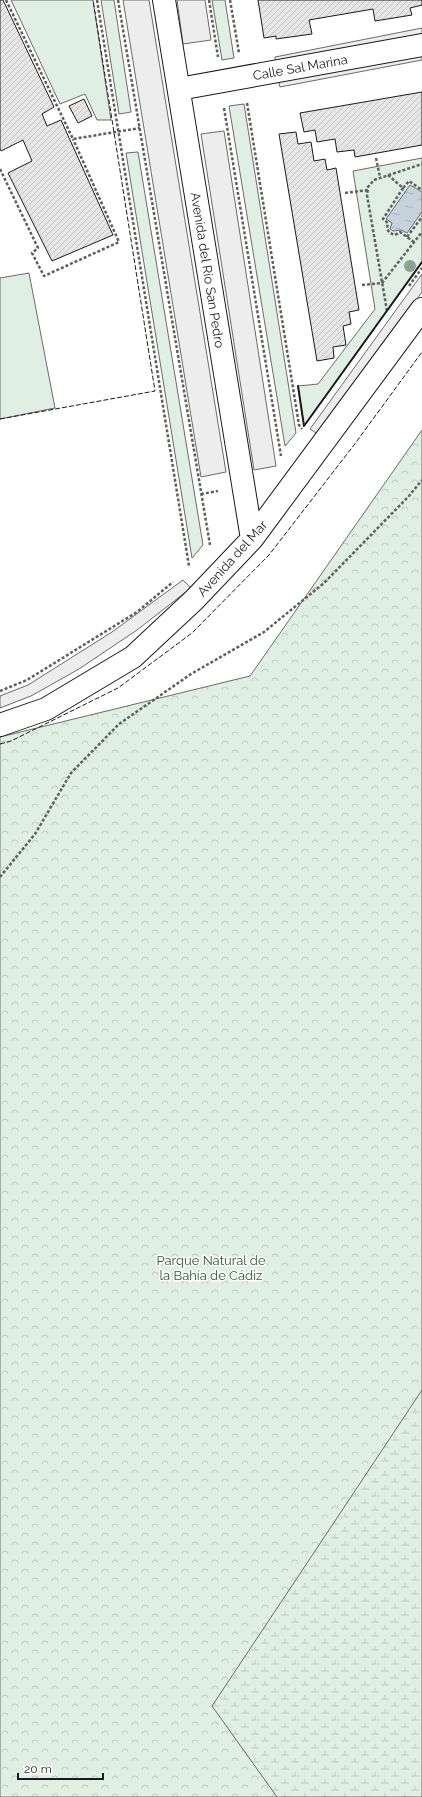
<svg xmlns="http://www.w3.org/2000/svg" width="422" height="1797" font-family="Raleway,sans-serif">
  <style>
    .grass { fill: #e0efe3; stroke: #6a6a6a }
    .forest { fill: url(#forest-crowns); stroke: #6a6a6a }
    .wetland { fill: url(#wetland-marsh); stroke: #6a6a6a }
    .parking { fill: #ededed; stroke: #6a6a6a }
    .water { fill: url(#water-ripples); stroke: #6a6a6a }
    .building { fill: url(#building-hatch); stroke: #1a1a1a }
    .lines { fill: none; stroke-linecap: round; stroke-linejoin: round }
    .minor-casing { stroke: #1a1a1a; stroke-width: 24 }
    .path { stroke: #5f5f5f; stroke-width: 2.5; stroke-dasharray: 3 2; stroke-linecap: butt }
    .minor { stroke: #fff; stroke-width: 22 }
    .fence { stroke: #1a1a1a; stroke-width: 1; stroke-dasharray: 5 2; stroke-linecap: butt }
    .wall { stroke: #1a1a1a; stroke-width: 2 }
    .tree { fill: #8aa48f }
    .labels { text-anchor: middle; stroke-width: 3; stroke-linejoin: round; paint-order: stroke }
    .street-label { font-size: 13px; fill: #1a1a1a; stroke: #fff }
    .park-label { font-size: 13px; fill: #2b5a34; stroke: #fff }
  </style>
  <defs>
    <pattern id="forest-crowns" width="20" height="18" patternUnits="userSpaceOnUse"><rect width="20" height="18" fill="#e0efe3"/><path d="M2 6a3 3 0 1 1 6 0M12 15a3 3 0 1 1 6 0" fill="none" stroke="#c0ccc2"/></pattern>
    <pattern id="wetland-marsh" width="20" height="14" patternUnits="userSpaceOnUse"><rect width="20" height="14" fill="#e0efe3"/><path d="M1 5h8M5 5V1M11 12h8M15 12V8" fill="none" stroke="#c0ccc2"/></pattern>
    <pattern id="water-ripples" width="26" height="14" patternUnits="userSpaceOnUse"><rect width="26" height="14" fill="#c6d2dc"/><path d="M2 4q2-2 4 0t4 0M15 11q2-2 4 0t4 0" fill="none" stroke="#aab4bc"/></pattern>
    <pattern id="building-hatch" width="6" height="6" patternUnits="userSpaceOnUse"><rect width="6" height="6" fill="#e6e6e6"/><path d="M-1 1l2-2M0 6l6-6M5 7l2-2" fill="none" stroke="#c5c5c5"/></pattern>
  </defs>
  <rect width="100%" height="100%" fill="#fff"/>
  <path class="grass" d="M11 0H93L111 120H97L85 94 60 104Z
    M101 0H114L131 112 119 114Z
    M212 0H225L234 58 222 60Z
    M244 104 296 433 285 446 229 106Z
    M138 152 203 545 192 558 126 153Z
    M422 158V262L304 426 298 386 318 384 375 309 353 171Z
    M29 273 55 408 0 419V278Z"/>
  <path class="forest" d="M422 430V1797H0V737L250 676Z"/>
  <path class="wetland" d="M422 1390V1797H277L212 1706Z"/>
  <path class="parking" d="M123 0H149L226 472 201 477Z
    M177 0H205L211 40 183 44Z
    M422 28V38L276 66 275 57Z
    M422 51V60L280 87 278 79Z
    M224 131 276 466 254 470 201 134Z
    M422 274V292L319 435 310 429Z
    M183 580 191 588 137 630 79 669 31 696 0 708V696L28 685 112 632Z"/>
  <path class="water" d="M410 185 422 192V212L407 233 401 230 393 231 390 229 392 223 386 219Z"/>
  <path class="building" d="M0 0H3L54 107 42 114 47 126 61 120 113 235 52 261 8 173 32 161 23 140 1 151 0 149Z
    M258 0H422V5L410 8 412 15 375 21 373 9 309 20 312 34 276 39V36L264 38Z
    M422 92V145L355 157 354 150 337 152 335 139 317 142 315 130 304 132 300 113Z
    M84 99 92 116 78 123 69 106Z
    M296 132 298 144 311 142 314 161 325 159 327 170 336 168 359 310 349 312 351 324 343 326 346 345 333 347 334 358 317 361 279 134Z"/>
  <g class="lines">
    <g class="minor-casing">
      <path id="minor" d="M164 0 252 539
        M179 89 422 45
        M0 725 46 709 133 657 194 600 252 539 422 309"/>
    </g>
    <path class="path" d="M6 0 73 139 140 128
      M97 0 189 566
      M118 0 210 545
      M209 0 218 57
      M230 0 239 53
      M247 103 299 425 302 429
      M224 108 281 456
      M376 158 380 177
      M0 169 38 248 32 253 44 276 119 242 73 139
      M388 175 403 188 409 181 422 190
      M403 188 383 219 388 223 387 229 390 233 395 235 400 232 414 242
      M345 193 368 190
      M407 237 422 217
      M362 285 382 283 422 232
      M409 286 422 268
      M387 311 367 195 368 187 374 180 422 164
      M201 494 218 491
      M0 691 27 680 137 612 173 582
      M0 877 35 834 71 773 119 724 191 674 264 632 324 583 409 496 422 480"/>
    <use href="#minor" class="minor"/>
    <path class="fence" d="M0 419 155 391 93 0
      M0 744 11 741 118 688 192 633 269 555 354 445 422 352"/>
    <path class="wall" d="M298 386 304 426 422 262"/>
  </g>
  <circle class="tree" cx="410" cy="266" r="6"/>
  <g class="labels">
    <g class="street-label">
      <text transform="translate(300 67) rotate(-10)" y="5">Calle Sal Marina</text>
      <text transform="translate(208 270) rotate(81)" y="5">Avenida del Río San Pedro</text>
      <text transform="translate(232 558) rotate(-48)" y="5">Avenida del Mar</text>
    </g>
    <g class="park-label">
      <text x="211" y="1265">Parque Natural de<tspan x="211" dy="15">la Bahía de Cádiz</tspan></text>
    </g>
  </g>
  <path d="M18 1773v6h85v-6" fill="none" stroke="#1a1a1a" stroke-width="2"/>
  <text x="24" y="1773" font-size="12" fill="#1a1a1a" stroke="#ffffff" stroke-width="3" paint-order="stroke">20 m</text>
</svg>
